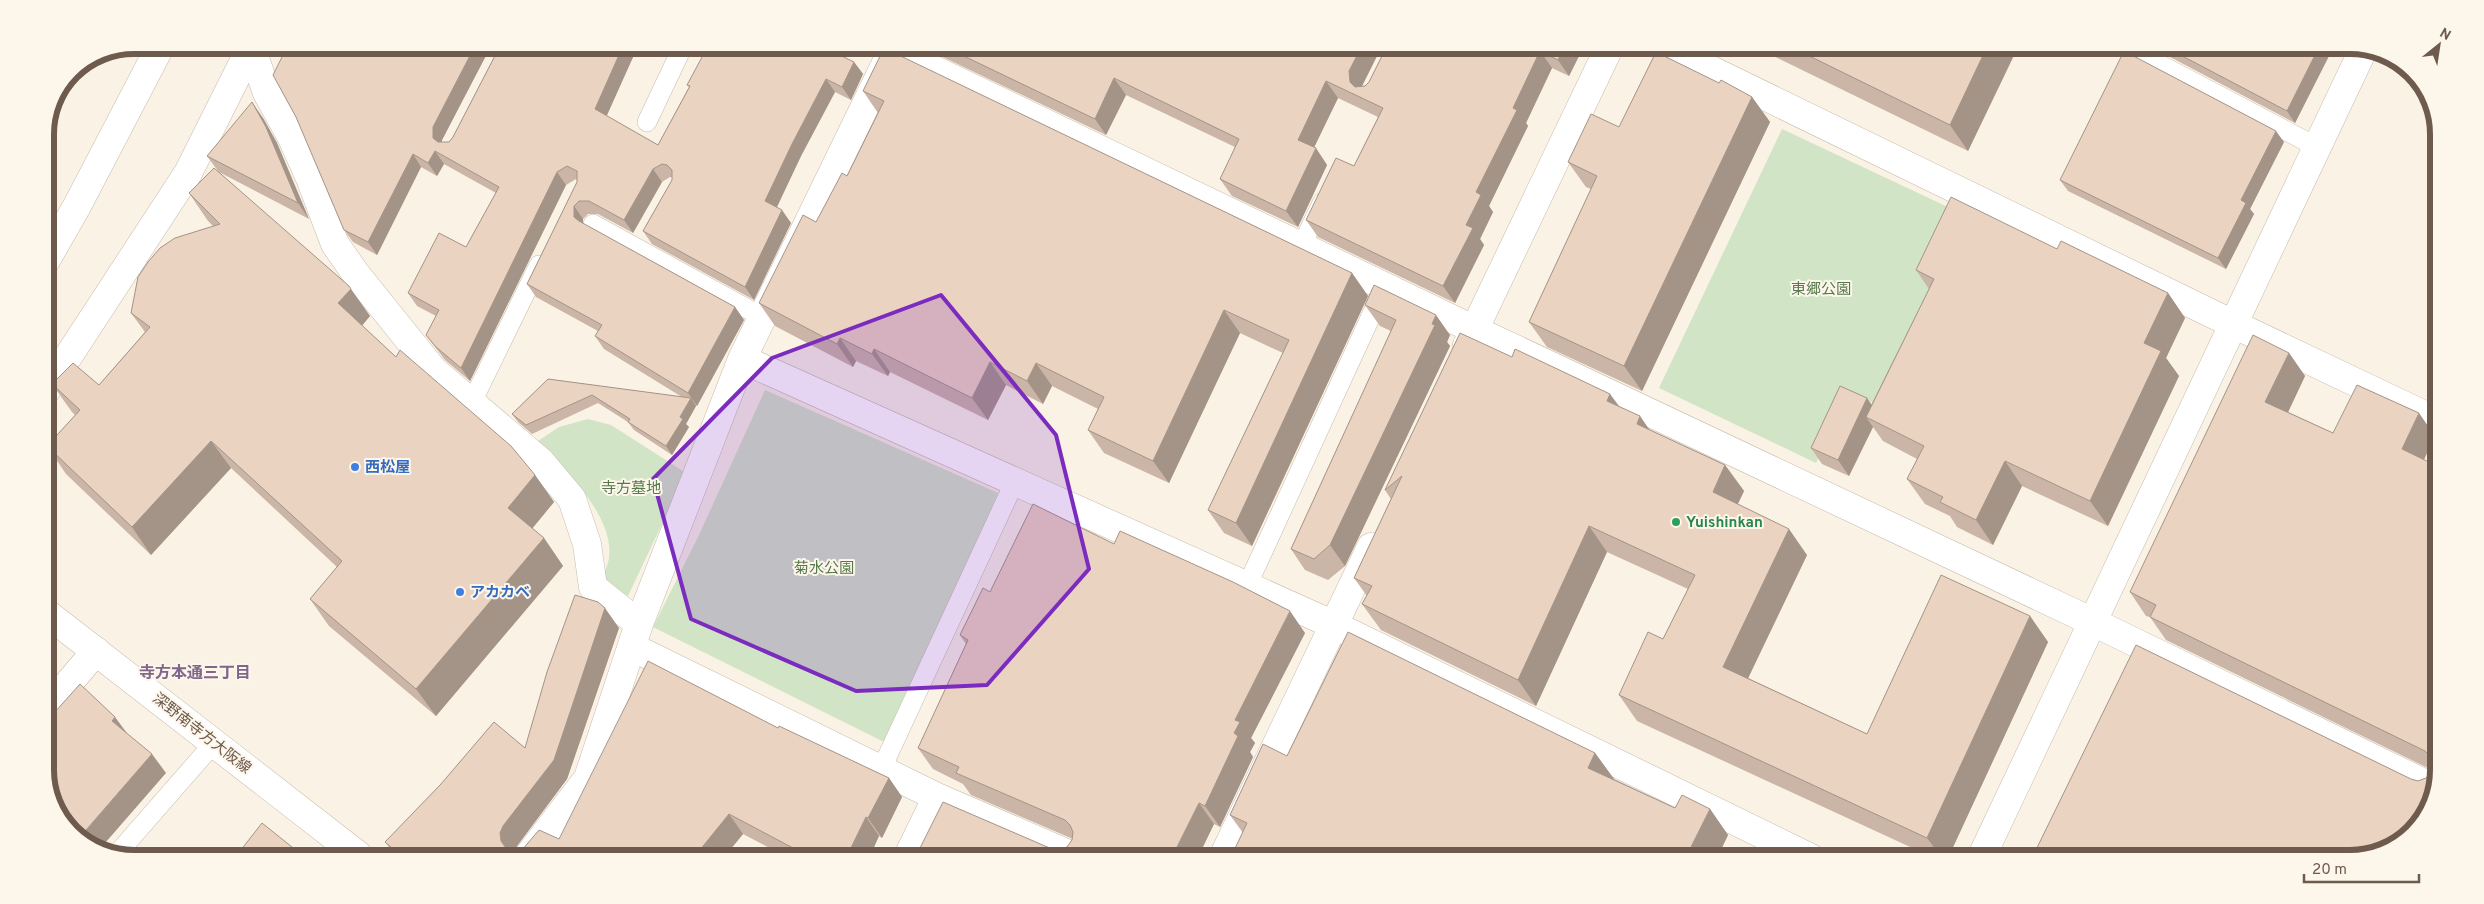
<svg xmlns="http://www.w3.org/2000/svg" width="2484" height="904" font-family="Overpass,'Noto Sans JP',sans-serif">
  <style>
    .green { fill: #d1e4c6 }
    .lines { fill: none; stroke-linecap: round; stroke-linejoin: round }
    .service-casing { stroke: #c8bbad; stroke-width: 20 }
    .minor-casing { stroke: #c8bbad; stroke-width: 29 }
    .secondary-casing { stroke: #cbbbac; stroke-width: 29 }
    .service { stroke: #fff; stroke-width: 19 }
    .minor { stroke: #fff; stroke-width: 28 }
    .secondary { stroke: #fff; stroke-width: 28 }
    .wall { fill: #cab5a6 }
    .shaded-wall { fill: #a49487 }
    .building { fill: #ebd3c1; stroke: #a49487 }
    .marked { fill: #7b2cbf; fill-opacity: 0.2; stroke: #7b2cbf; stroke-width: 4; stroke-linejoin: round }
    .shop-dot { fill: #3f7fe0; stroke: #fcf6eb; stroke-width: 2 }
    .leisure-dot { fill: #2e9e5b; stroke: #fcf6eb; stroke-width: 2 }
    .labels { text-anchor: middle; stroke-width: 4; stroke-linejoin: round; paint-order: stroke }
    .park-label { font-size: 15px; fill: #56794b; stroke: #fcf6eb }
    .shop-label { font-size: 15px; font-weight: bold; fill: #366cbe; stroke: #fcf6eb; text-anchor: start }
    .leisure-label { font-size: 15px; font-weight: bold; fill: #27864d; stroke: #fcf6eb; text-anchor: start }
    .street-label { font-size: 15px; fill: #6e5b4e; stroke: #fcf6eb }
    .neighbourhood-label { font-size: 16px; font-weight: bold; fill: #80668b; stroke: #fcf6eb }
    .rim { fill: none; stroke: #6e5b4e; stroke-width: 6 }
  </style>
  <rect width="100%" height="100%" fill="#f9f2e5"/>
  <path class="green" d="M1782 129 1969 217 1880 406 1849 392 1816 463 1659 388Z
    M765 390 998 493 954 595 884 742 653 627 699 535Z
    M588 419 611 425 686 473 628 596 601 580C604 573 608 565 609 558 615 517 564 468 538 441L559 427Z"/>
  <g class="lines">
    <g class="service-casing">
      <path id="service" d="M2136 52 2317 147
        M647 122 683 46
        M593 224 762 317
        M1301 247 1322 203
        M472 402 539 265
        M1247 586 1382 292
        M881 770 1015 481
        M117 854 214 743"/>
    </g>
    <g class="minor-casing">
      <path id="minor" d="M251 47 267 93 291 136 310 178 335 244 356 274 434 371 541 462 572 499 587 544 593 587 639 624
        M887 47 1475 330 2093 622 2434 788
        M1666 48 2233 324 2437 421
        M45 262 77 206 161 45
        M1467 345 1609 48
        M742 359 1334 625 1811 858
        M45 392 188 173 252 45
        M632 647 937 797 1073 856
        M45 711 96 651
        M529 855 588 778 639 624 742 359 885 65
        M908 856 937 797
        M1223 857 1371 547
        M1981 858 2363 50"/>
    </g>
    <g class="secondary-casing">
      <path id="secondary" d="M45 612 358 855"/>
    </g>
    <use href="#service" class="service"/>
    <use href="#minor" class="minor"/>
    <use href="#secondary" class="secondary"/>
  </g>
  <path class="wall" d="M288 45 491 46 442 140V142H449L453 137 500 46H638L606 116 658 145 689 87 687 85 854 62 863 74 851 100 835 92 801 156 777 207 791 223 754 300 652 244 643 231 672 180V177H670L662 182 633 233 598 214H588L583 219V224L735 307 744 320 697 406 696 405V406L686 424 689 427 672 455 634 430 628 422 598 403 532 434 518 422 512 414 548 379 682 397 604 349 595 336 598 331 536 297 527 284 577 182V180L576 179 566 185 470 381 445 360 426 335 436 316 417 306 408 293 466 247 496 193 444 164 437 176 421 167 377 255 353 242 344 230Z
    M922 47 1381 48 1362 86H1365L1369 82 1386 48H1583L1569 76 1552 68 1526 123 1528 126 1489 206 1493 212 1480 239 1484 245 1455 303 1318 237 1306 220 1354 166 1378 117 1338 98 1314 147 1327 165 1298 227 1232 196 1220 179 1235 147 1126 95 1106 135Z
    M1757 48 2017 49 1968 151Z
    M2155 49 2332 50 2295 123Z
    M1719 83 1752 97 1770 122 1642 391 1547 347 1529 322 1591 189 1586 187 1568 162 1619 127Z
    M863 91 1352 273 1368 296 1252 546 1224 533 1208 510 1283 353 1240 333 1169 483 1104 453 1088 430 1098 409 1052 386 1043 404 1006 385 988 420 890 372 888 376 856 361 853 367 775 326 759 303 816 222 847 176 878 113Z
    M263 118 277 143 309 219 219 172 370 316 362 326 396 357 535 475 554 502 532 528 544 538 563 566 436 716 329 626 310 599 337 567 231 468 151 555 66 474 47 446 75 415 72 412 52 384 99 385 145 332 131 313 213 226 208 221 189 193 218 171 207 156Z
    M2284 142 2250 209 2254 214 2226 269 2068 191 2060 180Z
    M2057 249 2168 293 2185 318 2166 358 2179 376 2108 526 2022 486 1993 545 1957 527 1950 516 1925 504 1907 479 1917 459 1883 441 1873 427 1849 476 1822 464 1811 448 1867 398 1871 405 1929 289 1916 270Z
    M1365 305 1450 335 1447 342 1450 346 1345 566 1328 580 1305 570 1291 549 1391 331 1380 326Z
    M2289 353 2305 376 2288 412 2333 433 2435 436 2424 460 2434 799 2411 779 2418 781 2426 778 2432 771V770L2166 640 2150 617 2146 616 2130 592Z
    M1512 357 1610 394 1620 407 1649 430 1725 465 1744 491 1738 504 1807 555 1748 678 1867 734 2030 616 2048 642 1948 858H1934L1637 721 1619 695 1663 639 1688 589 1607 552 1536 706 1381 630 1362 604 1367 596 1354 578 1391 499 1385 490Z
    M1114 544 1305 633 1251 738 1255 743 1250 752 1253 757 1220 827 1214 824 1198 857 916 856 1052 849 1059 850 1067 847 1072 840 1073 839 971 795 963 784 933 769 918 748 966 644 960 635 990 592Z
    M619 628 567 779 517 846 514 851 522 850 559 839 778 728 889 778 902 797 882 838 879 836 870 856H785L743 834 725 856 395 855 385 842 525 748Z
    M1595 753 1614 779 1675 808 1710 809 1728 835 1717 858 1231 857 1243 833 1230 815 1287 756Z"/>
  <path class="shaded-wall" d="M475 46H491L442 140V151L433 138V127Z
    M623 46H638L604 122 595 109Z
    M1361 48H1381L1361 88V99L1350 82 1349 71Z
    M1563 48H1583L1569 76 1558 60Z
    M1986 49H2017L1968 151 1950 125Z
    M2318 49 2332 50 2295 123 2287 111Z
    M1540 51 1552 68 1526 123 1528 126 1489 206 1493 212 1480 239 1484 245 1455 303 1443 286 1466 225 1476 192 1513 108Z
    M854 62 863 74 851 100 842 87Z
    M82 63 58 107 56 104 71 71Z
    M1114 78 1126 95 1106 135 1095 119Z
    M826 79 835 92 801 156 774 213 765 201 792 144Z
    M1326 81 1338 98 1310 156 1298 140Z
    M1752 97 1770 122 1642 391 1624 366Z
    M252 102 263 118 277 143 309 219 298 203Z
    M2276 131 2284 142 2250 209 2254 214 2226 269 2218 258 2241 200Z
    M1316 148 1327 165 1298 227 1286 211Z
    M435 151 444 164 437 176 428 163Z
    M413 154 421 167 377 255 368 242Z
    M653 169 662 182 633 233 624 220Z
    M557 172 566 185 470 381 461 368Z
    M574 206 583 219V229L574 217Z
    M782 210 791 223 754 300 745 287Z
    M1352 273 1368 296 1252 546 1236 523Z
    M351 289 370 316 357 331 338 303Z
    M2168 293 2185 318 2166 358 2179 376 2108 526 2090 501 2144 343Z
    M735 307 744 320 697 406 688 393Z
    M1224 310 1240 333 1169 483 1153 461Z
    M1436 315 1450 335 1447 342 1450 346 1345 566 1330 545Z
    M840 338 856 361 853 367 837 344Z
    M874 349 890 372 888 376 872 354Z
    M2289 353 2305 376 2282 425 2265 402Z
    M990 362 1006 385 988 420 972 398Z
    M1036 363 1052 386 1043 404 1027 381Z
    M1610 394 1628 420 1607 401Z
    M691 398 696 406 686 424 689 427 672 455 666 446 680 417Z
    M1867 398 1878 414 1866 417 1873 427 1849 476 1838 460Z
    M2419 413 2435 436 2418 472 2402 449Z
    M1640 416 1658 442 1637 424Z
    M211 441 231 468 151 555 132 527Z
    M2005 461 2022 486 1993 545 1976 520Z
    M1725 465 1744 491 1731 518 1713 492Z
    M535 475 554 502 527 535 508 508Z
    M1589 526 1607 552 1536 706 1518 680Z
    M1789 529 1807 555 1741 693 1723 667Z
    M544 538 563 566 436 716 416 689Z
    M605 608 619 628 567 779 517 846 514 852 511 855 501 841 500 833Z
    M1290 611 1305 633 1251 738 1255 743 1250 752 1253 757 1220 827 1205 806 1234 733 1235 720Z
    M2030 616 2048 642 1948 858H1942L1927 838Z
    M115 717 129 736 112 721Z
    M1595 753 1614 779 1607 794 1588 768Z
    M152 754 166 773 99 850 80 837Z
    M889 778 902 797 882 838 868 818Z
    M2434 792V799L2423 814Z
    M1199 803 1214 824 1198 857H1172Z
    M1710 809 1728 835 1717 858H1687L1686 857Z
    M729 814 743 834 725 856H695Z
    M866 817 879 836 870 856H847Z"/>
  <path class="building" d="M288 45 475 46 433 127V138L438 142H449L453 137 500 46H623L595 109 658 145 690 86 687 85 708 46H821L854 62 842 87 826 79 792 144 765 201 782 210 745 287 643 231 672 180V170L667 165 662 164 653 169 624 220 589 201H579L574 206V217L579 221 735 307 688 393 595 336 602 325 527 284 577 182V171L567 166 557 172 461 368 436 347 426 335 439 310 408 293 439 233 466 247 499 187 435 151 428 163 413 154 368 242 344 230 296 117 273 75Z
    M945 47 1361 48 1349 71 1350 82 1355 87 1365 86 1369 82 1386 48H1563L1558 60 1540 51 1513 108 1517 110 1476 192 1481 195 1466 225 1473 228 1443 286 1306 220 1336 158 1354 166 1383 108 1326 81 1298 140 1316 148 1286 211 1220 179 1239 139 1114 78 1095 119Z
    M884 48 1352 273 1236 523 1208 510 1289 340 1224 310 1153 461 1088 430 1104 397 1036 363 1027 381 990 362 972 398 874 349 872 354 840 338 837 344 759 303 803 215 816 222 842 173 847 176 884 101 863 91Z
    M1793 48 1986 49 1950 125Z
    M2169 49H2318L2287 111Z
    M2124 51 2276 131 2241 200 2246 203 2218 258 2060 180Z
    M1656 52 1719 83 1721 80 1752 97 1624 366 1529 322 1597 176 1568 162 1591 114 1619 127Z
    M252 102 266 127 298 203 207 156Z
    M214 168 349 286 351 289 338 303 396 357 400 350 511 446 535 475 508 508 544 538 416 689 310 599 342 561 211 441 132 527 47 446 80 410 52 384 73 363 99 385 150 327 131 313 138 277 148 262 160 248 175 238 220 224 189 193Z
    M1951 197 2057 249 2061 241 2168 293 2144 343 2161 351 2090 501 2005 461 1976 520 1940 502 1943 497 1907 479 1924 446 1866 417 1934 279 1916 270Z
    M1374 285 1436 315 1432 324 1435 325 1330 545 1314 559 1291 549 1396 320 1365 305Z
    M1460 333 1512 357 1515 349 1610 394 1607 401 1640 416 1637 424 1725 465 1713 492 1789 529 1723 667 1867 734 1941 575 2030 616 1927 838 1619 695 1648 632 1663 639 1695 575 1589 526 1518 680 1362 604 1372 586 1354 578 1402 476 1385 490Z
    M2253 335 2289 353 2265 402 2333 433 2357 385 2419 413 2402 449 2437 466 2434 792 2423 814 2404 841 2351 859 2032 858 2136 645 2411 779 2418 781 2426 778 2432 771 2433 764 2431 757 2425 751 2150 617 2156 605 2130 592Z
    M548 379 691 398 680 417 683 419 666 446 628 422 630 419 592 395 526 425 512 414Z
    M1840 386 1867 398 1838 460 1811 448Z
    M1033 504 1114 544 1120 531 1233 582 1290 611 1235 720 1240 722 1234 733 1238 736 1205 806 1199 803 1172 857 916 856 943 802 1052 849 1059 850 1067 847 1072 840 1073 832 1070 825 1065 820 956 773 959 767 918 748 968 640 960 635 983 588 990 592Z
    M575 595 598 602 605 608 554 760 503 826 500 833 501 841 506 848 514 851 522 850 539 830 559 839 648 661 778 728 779 726 889 778 868 818 866 817 847 856H808L729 814 695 856 400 855 385 842 441 784 494 722 525 748 547 672Z
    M1348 632 1595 753 1588 768 1675 808 1682 795 1710 809 1686 857 1688 858 1231 857 1247 823 1230 815 1263 744 1287 756Z
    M80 684 115 717 112 721 152 754 80 837 63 825 45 777V723Z
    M262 823 302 855H237Z"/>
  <path class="marked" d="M941 295 1056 435 1089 569 987 685 856 691 691 619 653 479 772 358Z"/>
  <g class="shop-dot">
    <circle cx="355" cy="467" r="5"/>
    <circle cx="460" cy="592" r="5"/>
  </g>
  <circle class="leisure-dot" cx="1676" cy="522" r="5"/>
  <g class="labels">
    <g class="park-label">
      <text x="1821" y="294">東郷公園</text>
      <text x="631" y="493">寺方墓地</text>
      <text x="824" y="573">菊水公園</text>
    </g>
    <g class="shop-label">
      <text x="365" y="472">西松屋</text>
      <text x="470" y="597">アカカベ</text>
    </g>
    <g class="leisure-label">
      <text x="1686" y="527">Yuishinkan</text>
    </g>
    <g class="street-label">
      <text transform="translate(202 733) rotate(38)" y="5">深野南寺方大阪線</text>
    </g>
    <g class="neighbourhood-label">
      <text x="195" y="678">寺方本通三丁目</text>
    </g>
  </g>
  <path d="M0 0H2484V904H0ZM134 54H2350A80 80 0 0 1 2430 134V770A80 80 0 0 1 2350 850H134A80 80 0 0 1 54 770V134A80 80 0 0 1 134 54Z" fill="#fcf6eb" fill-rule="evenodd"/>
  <path class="rim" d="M134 54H2350A80 80 0 0 1 2430 134V770A80 80 0 0 1 2350 850H134A80 80 0 0 1 54 770V134A80 80 0 0 1 134 54Z"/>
  <g transform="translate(2439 45) rotate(30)" stroke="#fcf6eb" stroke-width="4" paint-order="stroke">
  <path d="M0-4L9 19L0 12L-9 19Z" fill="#6e5b4e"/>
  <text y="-8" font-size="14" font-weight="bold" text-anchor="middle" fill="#6e5b4e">N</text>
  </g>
  <path d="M2304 874v8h115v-8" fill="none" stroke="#6e5b4e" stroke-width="2.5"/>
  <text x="2312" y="874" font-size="15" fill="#6e5b4e" stroke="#fcf6eb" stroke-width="4" paint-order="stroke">20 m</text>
</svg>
